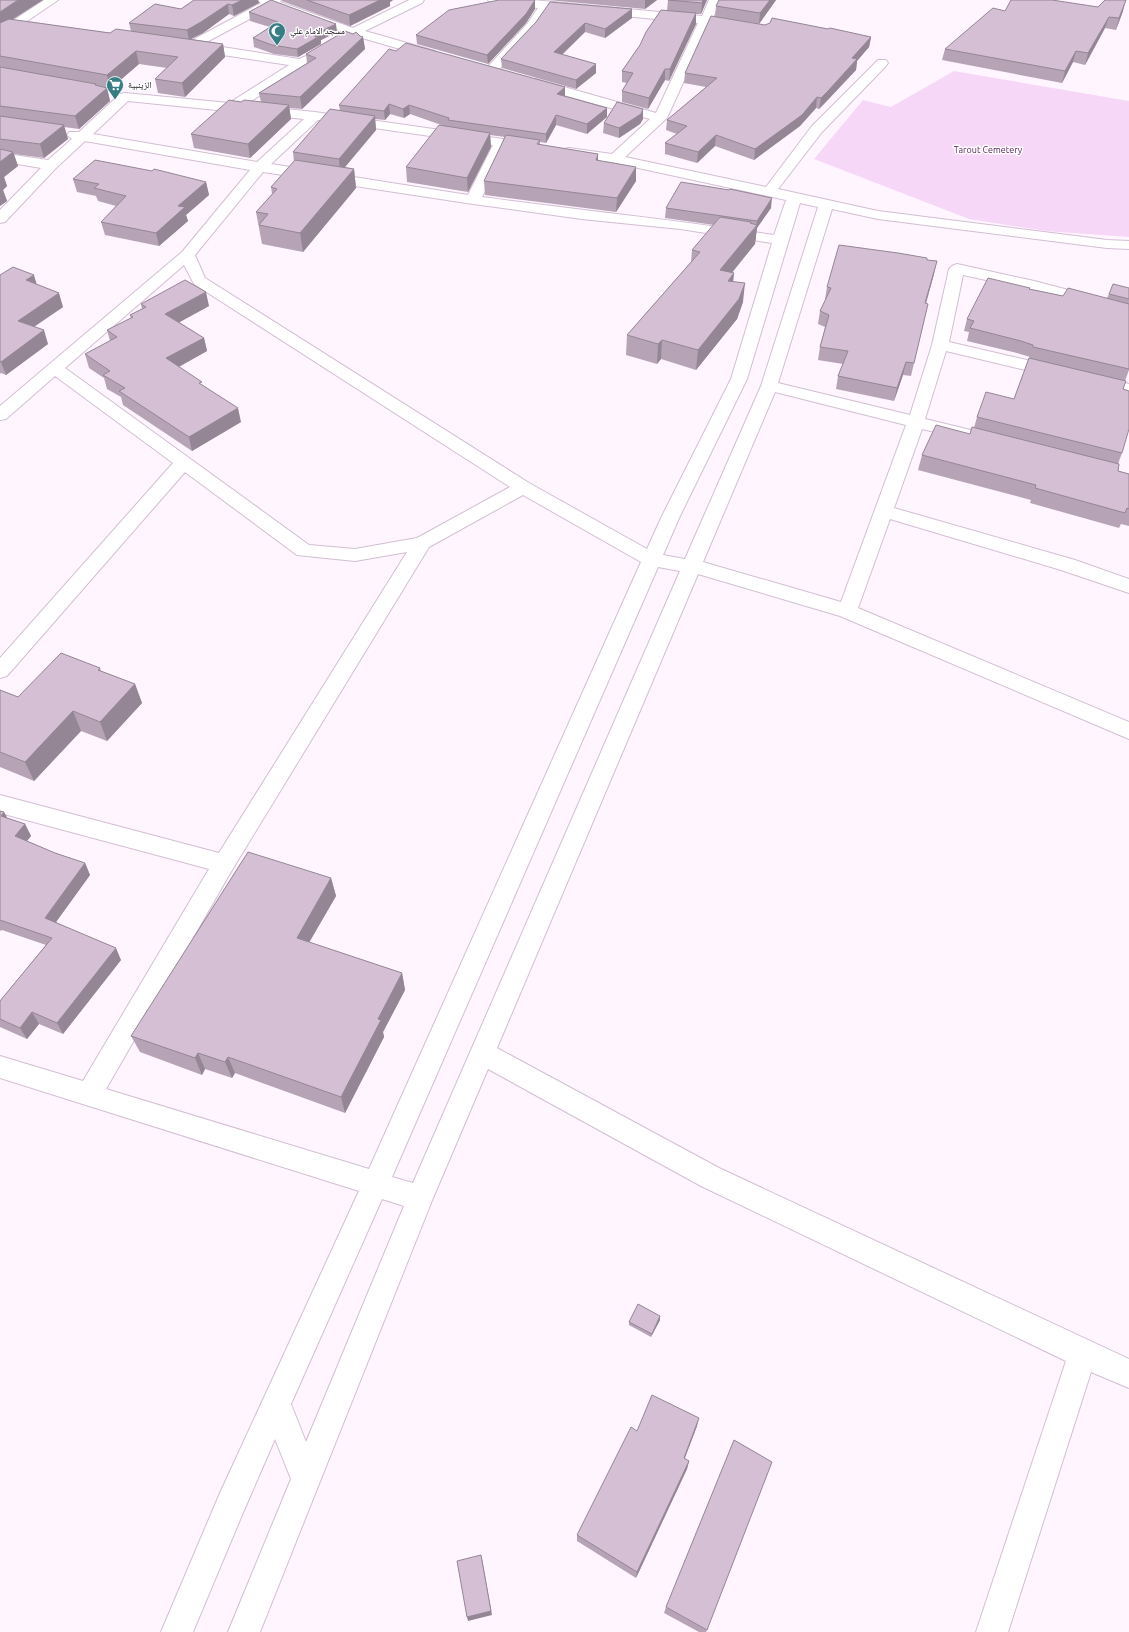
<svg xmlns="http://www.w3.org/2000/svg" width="1129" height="1632" font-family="Ubuntu,'Noto Naskh Arabic',sans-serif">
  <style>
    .green { fill: #f7d7f7 }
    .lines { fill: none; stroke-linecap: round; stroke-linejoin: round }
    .minor-casing { stroke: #d3bed3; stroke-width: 2 }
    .minor { fill: #fff; fill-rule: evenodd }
    .wall { fill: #b6a4b6 }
    .shaded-wall { fill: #948694 }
    .building { fill: #d4bfd4; stroke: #948694 }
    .labels { text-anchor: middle; stroke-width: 3; stroke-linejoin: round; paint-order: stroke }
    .far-poi-label { font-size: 9px; fill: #171017; stroke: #fff; text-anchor: start }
    .far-park-label { font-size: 9px; fill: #5c235e; stroke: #fff }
  </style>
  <rect width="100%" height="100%" fill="#fef5fe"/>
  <path class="green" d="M954 71 1129 101V237L1046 231 969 219 814 159 863 100 891 107Z"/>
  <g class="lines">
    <g class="minor-casing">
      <path id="minor" d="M44 0H58L4 37 0 38V29Z
        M258 0H281L280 2 353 28 409 0H424L422 3 365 31 435 51 437 54 435 57 431 58 355 36 348 39 344 38 342 35 344 32 272 7 203 44 299 59 306 56 310 57 312 60 310 63 245 105 315 112 538 144 540 147 538 150 533 151 506 147 482 197C579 210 677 220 774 235L786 200 615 163 564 155 562 152 564 149 569 148 612 154 650 119 531 86 530 83 531 80 536 79 656 113 698 23 549 9 535 30 495 74H485L484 71 527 24 538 8 494 4 490 3 488 0H532L702 16 709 0H721L667 118 625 157 766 187 812 126 878 60H886L888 63 886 66 822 132 778 189 878 211 1107 240 1129 241V249L1107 248 878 219 832 209 778 383 910 415 932 345 949 269 952 266 957 264 1034 281 1129 306V316L1032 290 963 275 949 342 1061 368 1063 372 1061 376 1055 377 946 351 925 419 971 430 974 434 971 438 965 439 922 429 894 508 1075 560 1129 579V593L1061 570 890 519 858 608 1129 722V739L840 616 698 574 497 1048 719 1168 1129 1359V1388L1091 1372 1008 1632H976L1066 1361 701 1186 488 1069 433 1198 260 1632H228L291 1479 275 1439 242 1515 193 1632H161L220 1493 359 1191 0 1078V1056L83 1081 209 869 0 813V795L219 853 407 552 355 561 297 555 185 472 7 676 0 678V658L173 463 55 376 6 419 0 420V406L182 252 250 170 85 141 56 168 5 222 0 223V210L41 168 0 161V153L48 160 72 139 67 135 69 132H79L120 94 125 93 229 103 289 65 196 51 187 49 185 46 187 43 261 3ZM128 101 304 119 257 162 93 134ZM318 120 493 145 468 195 271 164ZM263 172 473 204 582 219 680 229 772 243 731 379 662 516 647 549 529 483 205 278 195 255ZM800 203 818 207 761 386 685 559 663 555 680 516 747 379ZM184 265 194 284 510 487 417 538 355 549 309 545 65 368ZM775 392 906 425 841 602 703 562ZM523 495 641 562 369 1169 106 1089 232 870 429 547ZM658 567 680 571 413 1183 392 1177ZM382 1199 404 1206 306 1442 291 1404Z
        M1095 376 1129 384V394L1089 385 1087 381 1089 377Z"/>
    </g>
    <use href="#minor" class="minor"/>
  </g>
  <path class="wall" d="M0 0H43L12 20 110 33 131 31 129 23 181 9 194 0H258L259 3 234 16 229 14 203 33 191 39 223 44 225 57 185 97 158 93 155 79 167 68 139 64 110 89 107 88 110 101 79 129 64 127 68 139 44 158 14 154 18 166 4 177 7 186 3 190 7 201 0 206Z
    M282 0H393L390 2V6L350 26 282 1Z
    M535 0V9L526 23 488 64 417 44 416 35Z
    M548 0H657L645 9Z
    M668 0H707L701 14H696V24L669 81 665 80 648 109 622 102V91L627 83 622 82V71L667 11Z
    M719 0H776L759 24 715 17 716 6Z
    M1005 11H1123L1116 30 1105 28 1085 65 1073 62 1062 83 942 60 945 49Z
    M249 12 337 32 321 40V44L298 57 274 54 254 47 253 38 270 27 250 21Z
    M632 18 605 38 585 32 562 55 596 64V73L576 89 502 68 501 59 536 22Z
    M765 25 828 29 871 37 869 47 857 61 856 70 826 102 819 109 816 108 800 126 754 160 715 146 697 163 665 154V143L677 134 666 130 667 120 706 87 684 83 685 73Z
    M360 36 363 37 365 49 302 109 289 108 291 119 250 158 194 148 191 134 241 102H261L259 93 307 63 306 54Z
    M396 51 607 108 587 134 556 125 546 143 540 142V145L598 154V160L636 181 616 212 485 195 484 181 505 137 490 135 491 147 468 192 407 182 406 167 447 127 410 114 404 118 390 114 385 120 375 119 376 130 345 167 354 169 356 188 303 252 262 244 256 212 272 194 271 187 294 162 293 152 340 111 339 105Z
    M643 109V119L640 124 619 138 603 133 604 123Z
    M73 179 206 182 209 195 186 215 188 221 159 246 105 235 101 222 116 206 98 201 96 196 77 192Z
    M666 208H771L757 228 755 244 732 273H734L733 281 743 302 737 319 696 370 661 359 657 364 626 355 627 335 691 262 692 250 714 225 665 218Z
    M927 260 934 274 926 304H928L911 376 903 375 894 401 836 389 838 376 843 364 818 360 820 347 825 327 818 324 820 311 826 300 825 299 827 287Z
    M0 275 37 285 63 307 34 327 48 344 6 375 1 373 0 374Z
    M1129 288V370L1125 381 1123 389 1122 453 1118 464V471L1129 474V526L1121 524 1119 528 1030 503 1031 500 918 470 922 455 970 434 974 428 977 417 1014 399 1029 358 1030 357 1017 353 967 341 969 332 964 331 967 319 1029 289 1063 296 1107 298 1109 294Z
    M141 304 209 306 179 322 204 338 207 351 179 367 203 386 241 422 192 451 123 405 121 397 107 389 104 378 89 368 85 354 110 341 107 330 131 318 130 315 142 309Z
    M100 668 101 671 135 684 142 703 107 741 81 731 34 781 0 767V690L18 697Z
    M0 811 4 812 7 818 25 824 31 836 27 841 55 853 85 863 90 875 56 922 121 960 63 1034 39 1024 27 1039 0 1027V1001L46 945 2 930 1 931 0 930Z
    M331 878 336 896 309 943 402 973 405 990 383 1032 384 1037 345 1113 235 1073 232 1078 205 1069 202 1075 140 1052 131 1036Z
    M660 1316V1320L651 1337 629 1325V1322Z
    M697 1426 684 1459 689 1461 687 1469 636 1578 577 1541V1535L637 1431Z
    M666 1607 707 1630 706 1632H699L664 1613Z"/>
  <path class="shaded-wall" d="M18 0H43L0 27V12Z
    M242 0H258L259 3 234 16 232 5Z
    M380 0H393L390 2V6L350 26 349 15Z
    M535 0V9L526 23 488 64 487 55Z
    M645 0H657L645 9Z
    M703 0H707L701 14 702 3Z
    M770 0H776L759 24 760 13Z
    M1126 0 1123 11 1116 30 1119 18Z
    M228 4 229 14 203 33 189 40 187 30Z
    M632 9V18L605 38V29Z
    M696 13V24L669 81 670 69Z
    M1109 17 1105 28 1085 65 1088 53Z
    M585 23V32L554 62V52Z
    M336 24 337 32 321 40V44L298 57 297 49 315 34Z
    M363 37 365 49 302 109 300 97Z
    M871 37 869 47 857 61 856 70 819 109 821 98 852 58Z
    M223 44 225 57 185 97 182 83Z
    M136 51 139 64 110 89 107 75Z
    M1076 51 1073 62 1062 83 1065 71Z
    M596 64V73L576 89V80Z
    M665 69V80L648 109 649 98Z
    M96 84 99 95 107 88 110 101 79 129 75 116Z
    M565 87V97L557 94Z
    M817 97 816 108 800 126 754 160 755 149Z
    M389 104 390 114 385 120 384 111Z
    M289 105 291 119 250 158 248 144Z
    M409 105 410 114 404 118 403 109Z
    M607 108V117L587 134V124Z
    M643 109V119L640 124 619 138V128Z
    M556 115V125L546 143V134Z
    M375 116 376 130 340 173 339 159Z
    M64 125 68 139 44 158 40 144Z
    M490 133 491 147 468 192 467 178Z
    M716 135 715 146 697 163 698 152Z
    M13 152 18 166 4 177 7 186 3 190 7 201 0 206V162Z
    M598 154V169L596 160Z
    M636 167V181L616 212 617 198Z
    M354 169 356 188 303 252 300 233Z
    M206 182 209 195 186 215 188 221 159 246 156 233 178 206Z
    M772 198 771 208 757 228 755 244 718 289 720 270 751 222 749 235 756 227 757 221Z
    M937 261 934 274 922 316 925 303Z
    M734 273 732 293 728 281Z
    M34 275 38 289 26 280Z
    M745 283 743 302 737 319 696 370 698 350Z
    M206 292 209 306 169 328 165 314Z
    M59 293 63 307 23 334 18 321Z
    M44 330 48 344 6 375 1 362Z
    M204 338 207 351 169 372 166 358Z
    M662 340 661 359 657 364 658 344Z
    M906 362 903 375 894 401 897 388Z
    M238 408 241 422 192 451 189 437Z
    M135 684 142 703 107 741 100 722Z
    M73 711 81 731 34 781 25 762Z
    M4 812 11 825 1 816Z
    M25 824 31 836 21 848 15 836Z
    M85 863 90 875 51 929 45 918Z
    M331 878 336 896 301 956 297 938Z
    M116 948 121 960 63 1034 57 1023Z
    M402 973 405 990 383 1032 384 1037 345 1113 341 1097 378 1019Z
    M32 1012 39 1024 27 1039 20 1028Z
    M198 1053 205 1069 202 1075 195 1058Z
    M228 1057 235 1073 232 1078 225 1062Z
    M660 1316V1320L651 1337 652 1334Z
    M699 1418 697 1426 682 1466 684 1458Z
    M689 1461 687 1469 636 1578 637 1572Z
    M482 1559 492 1615 468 1621 467 1617Z"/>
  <path class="building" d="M0 0H18L0 12Z
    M194 0H242L232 5 228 4 201 22 187 30 129 23 155 4 181 9Z
    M271 0 336 24 315 34V37L320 36 297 49 272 45 253 38 278 22 249 12Z
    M307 0H380L349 15Z
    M499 0H535L526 14 487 55 416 35 449 10Z
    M668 0H703L702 3Z
    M719 0H770L760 13 716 6Z
    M1011 0H1052L1098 7 1105 0H1126L1119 18 1109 17 1088 53 1076 51 1065 71 945 49 993 8 1005 11Z
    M550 2 632 9 605 29 585 23 554 52 596 64 576 80 501 59 536 22Z
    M661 10 696 13 670 69H665L649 98 622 91 633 73 622 71 640 45 646 32Z
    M711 16 765 25 770 23 772 18 828 29 830 28 871 37 852 58 857 59 828 91 821 98 817 97 802 115 755 149 716 135 698 152 665 143 687 126 667 120 717 78 685 73Z
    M9 19 110 33 116 29 223 44 182 83 155 79 178 57 136 51 107 75 0 56V23Z
    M345 31 353 34 356 32 360 36 363 37 300 97 259 93 316 58 306 54Z
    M406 43 565 87 557 94 607 108 587 124 556 115 546 134 448 120 449 118 409 105 403 109 389 104 384 111 339 105 389 49 396 51Z
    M0 67 96 84 95 85 107 88 75 116 0 106Z
    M229 100 241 102 244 100 289 105 248 144 191 134Z
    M617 102 643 109 641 114 619 128 604 123Z
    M330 109 375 116 339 159 293 152Z
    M0 116 64 125 40 144 0 139Z
    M439 125 490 133 467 178 406 167Z
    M506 135 540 140 537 144 598 154 596 160 636 167 617 198 484 181Z
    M0 149 13 152 0 162Z
    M95 160 152 171 154 169 206 182 178 206 185 207 156 233 101 222 126 196 94 188 99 184 73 179Z
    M295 160 354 169 300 233 259 225 268 214 256 212 277 189 271 187Z
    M681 182 729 190 730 189 772 198 757 221 666 208Z
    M720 217 751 222 750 223 757 225 720 270 734 273 728 281 745 283 739 299 698 350 662 340 658 344 627 335 700 252 692 250Z
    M839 245 898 253 927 258V260L937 261 925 303 928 304 914 363 906 362 897 388 838 376 848 351 820 347 829 315 820 311 831 288 827 287Z
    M13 267 34 275 26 280 59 293 18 321 44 330 1 362 0 361V275Z
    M988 278 1030 288 1029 289 1063 296 1068 288 1129 304V369L1033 347V345L1021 341 970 328 974 321 967 319Z
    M185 280 206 292 165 314 204 338 166 358 202 382 199 383 238 408 189 437 119 391 125 388 103 375 110 371 85 354 117 337 107 330 133 317 130 315 146 307 141 304Z
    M1113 284 1129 288V299L1109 294Z
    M1029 358 1126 381 1123 389 1129 391V429L1122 453 977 417 986 392 1014 399Z
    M936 425 970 434 972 427 1119 464 1118 471 1129 474V509L1127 508 1125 513 1035 488 1036 485 922 455Z
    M61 653 100 668 98 670 135 684 100 722 73 711 25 762 0 752V690L18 697Z
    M0 811 4 812 1 816 25 824 15 836 55 853 85 863 45 918 116 948 57 1023 32 1012 20 1028 0 1019V1001L52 938 0 920Z
    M248 852 331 878 297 938 402 973 378 1019 381 1020 341 1097 228 1057 225 1062 198 1053 195 1058 131 1036Z
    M638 1304 660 1316 652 1334 629 1322Z
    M652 1395 699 1418 684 1458 689 1461 637 1572 577 1535 631 1427 637 1431Z
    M734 1440 772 1462 707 1630 666 1607Z
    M481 1555 491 1611 467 1617 457 1561Z"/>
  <defs>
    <g id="mosque-pin" transform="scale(0.9)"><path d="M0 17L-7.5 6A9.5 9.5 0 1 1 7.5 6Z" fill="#357e84" stroke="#fff"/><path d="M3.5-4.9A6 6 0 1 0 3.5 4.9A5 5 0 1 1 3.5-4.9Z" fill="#fff"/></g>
    <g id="supermarket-pin" transform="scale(0.9)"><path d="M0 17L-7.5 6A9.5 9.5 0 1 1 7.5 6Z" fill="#357e84" stroke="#fff"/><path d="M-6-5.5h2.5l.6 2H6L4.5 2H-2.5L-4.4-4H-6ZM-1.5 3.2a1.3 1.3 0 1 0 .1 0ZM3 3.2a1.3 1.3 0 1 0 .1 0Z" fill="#fff"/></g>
  </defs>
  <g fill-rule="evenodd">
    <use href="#mosque-pin" x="277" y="31"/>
    <use href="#supermarket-pin" x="115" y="85"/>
  </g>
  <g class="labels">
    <g class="far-poi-label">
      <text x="290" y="34">مسجد الامام علي</text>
      <text x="128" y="88">الزينبية</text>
    </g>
    <g class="far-park-label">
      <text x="988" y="153">Tarout Cemetery</text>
    </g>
  </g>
</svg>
